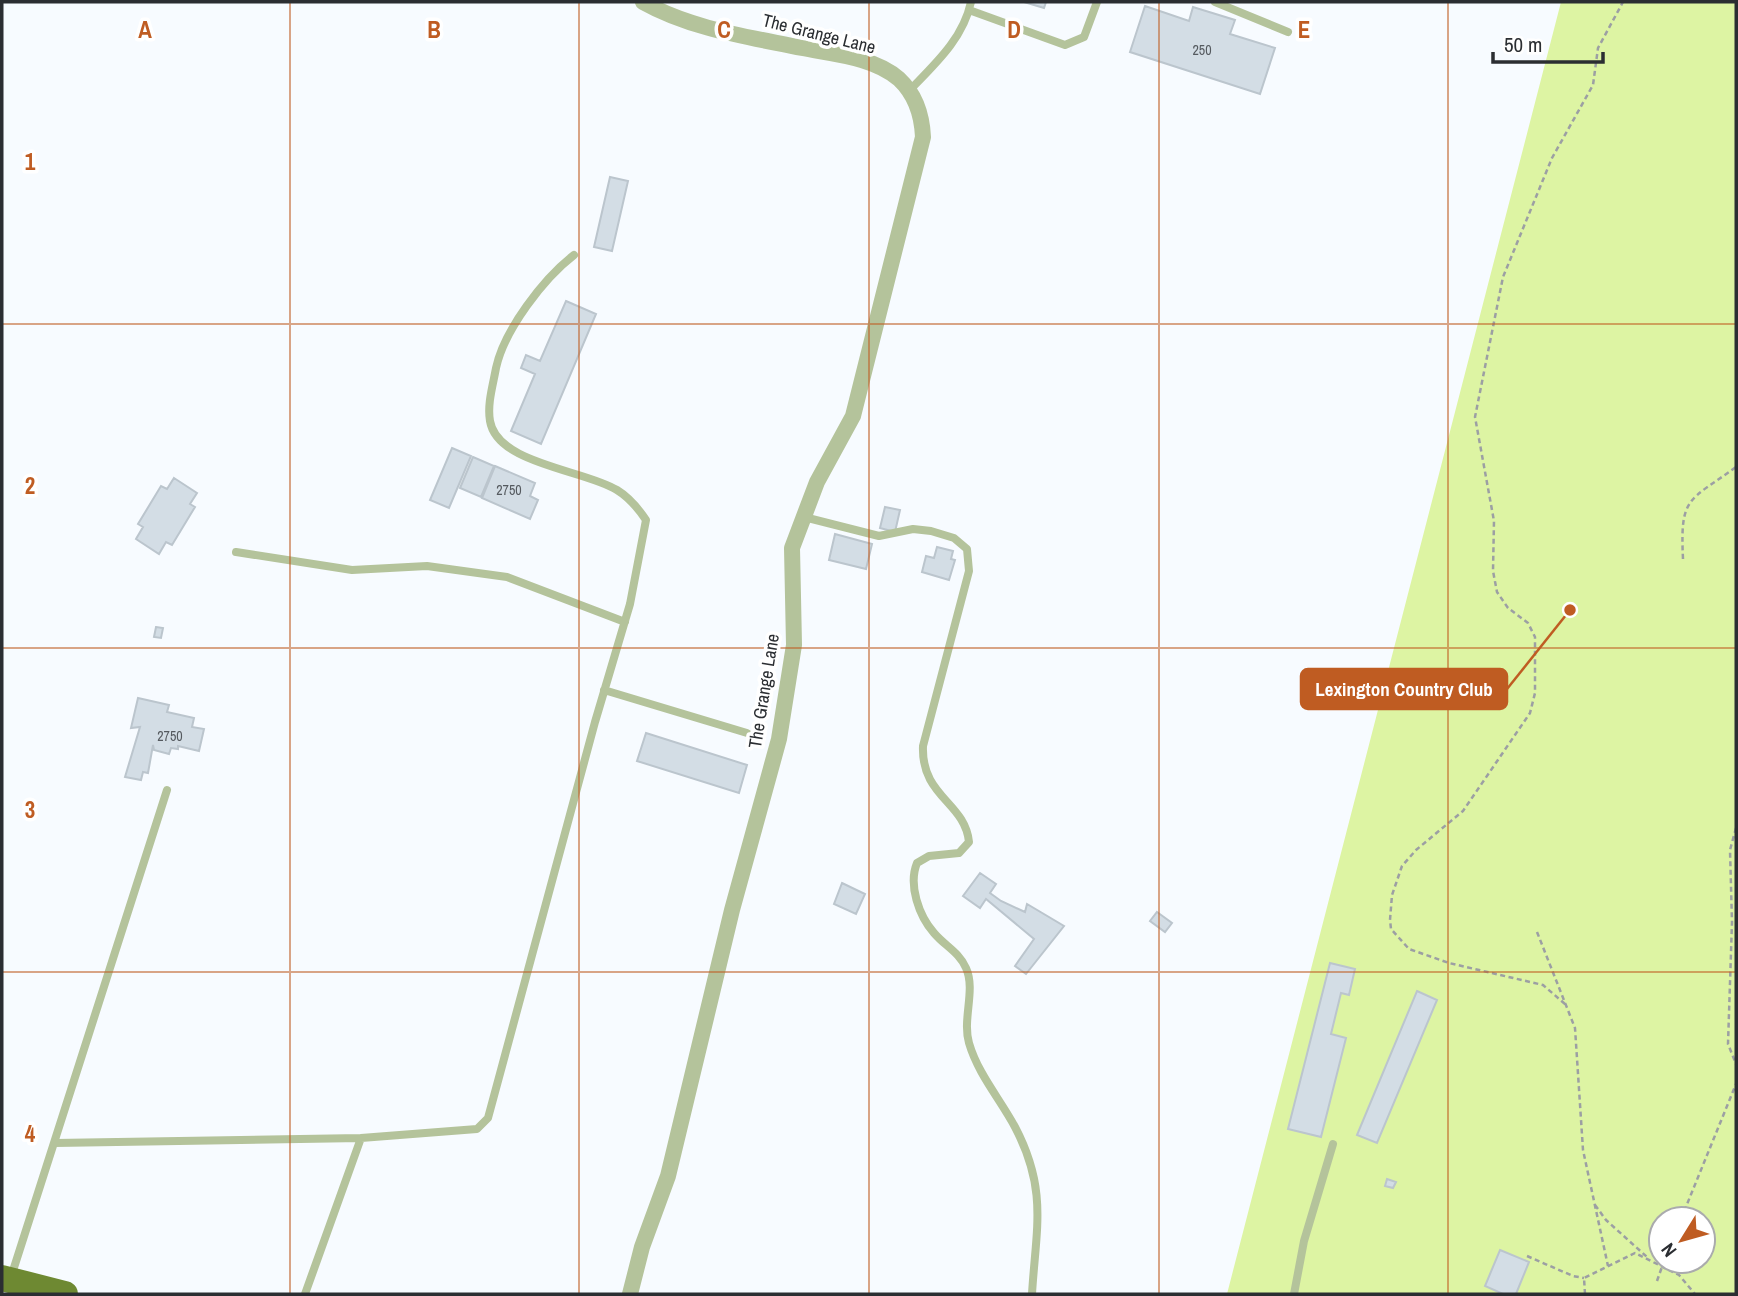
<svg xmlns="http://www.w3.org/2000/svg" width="1738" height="1296" font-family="'Archivo Narrow',sans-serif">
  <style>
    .green { fill: #ddf4a3; fill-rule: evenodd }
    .building { fill: #d3dde5; stroke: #bbc5cd; stroke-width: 2 }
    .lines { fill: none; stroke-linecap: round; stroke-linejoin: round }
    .path { stroke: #9c9fa3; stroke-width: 2.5; stroke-dasharray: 5 3.5; stroke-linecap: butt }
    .service { stroke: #b4c39b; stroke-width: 8 }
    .minor { stroke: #b4c39b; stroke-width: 16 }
    .trunk { stroke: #6e8932; stroke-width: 26 }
    .grid { fill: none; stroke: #bf5c22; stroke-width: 2; stroke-opacity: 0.55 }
    .labels { text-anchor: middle; stroke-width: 7; stroke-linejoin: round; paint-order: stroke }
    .number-label { font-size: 14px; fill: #555a5f }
    .street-label { font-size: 18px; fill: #2b2e32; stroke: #fff }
    .grid-label { font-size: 23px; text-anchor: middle; font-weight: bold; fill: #bf5c22; stroke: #fff; stroke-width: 7; stroke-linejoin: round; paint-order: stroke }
    .leader { fill: none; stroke: #bf5c22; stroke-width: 2.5 }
    .callout-dot { fill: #bf5c22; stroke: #fff; stroke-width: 2.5 }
    .callout { fill: #bf5c22; stroke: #bf5c22; stroke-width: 2.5 }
    .callout-label { font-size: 19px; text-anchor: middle; font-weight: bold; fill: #fff }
  </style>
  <rect width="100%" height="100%" fill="#f7fbff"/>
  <path class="green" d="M1561 2H1736V1294H1227ZM1661 1219H1703V1261H1661Z"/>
  <path class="building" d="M1024 2H1046L1044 8Z
    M1145 6 1189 21 1193 7 1235 20 1230 34 1275 48 1260 94 1130 52Z
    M610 177 628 181 612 251 594 247Z
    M566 301 596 314 541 444 511 431 535 374 521 368 526 355 540 361Z
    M452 448 471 456 449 508 430 500Z
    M473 457 494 466 481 497 460 488Z
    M495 466 535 483 530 496 538 500 530 519 482 498Z
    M174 478 197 493 190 504 195 507 172 545 166 542 159 554 136 539 143 527 138 524 161 486 167 489Z
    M885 507 900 510 895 532 880 528Z
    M835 534 872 544 866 569 829 560Z
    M937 547 953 551 951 559 955 560 949 580 922 572 926 556 934 558Z
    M156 627 163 628 161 638 154 637Z
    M138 698 169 705 167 712 194 718 192 727 204 729 199 751 178 746V749L171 748 169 754 154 750 153 745 148 773 143 772 141 780 125 777 140 727 131 728Z
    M646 733 747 765 739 793 637 761Z
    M980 873 996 884 990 893 1001 901 1025 912 1027 904 1064 926 1026 974 1015 966 1034 939 986 899 980 908 963 896Z
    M842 883 865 894 856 914 834 904Z
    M1157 912 1172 923 1165 932 1150 921Z
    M1330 963 1355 969 1349 995 1341 993 1331 1034 1346 1038 1321 1137 1288 1129Z
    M1417 991 1437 1000 1377 1143 1357 1135Z
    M1387 1179 1396 1182 1393 1188 1385 1186Z
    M1500 1250 1529 1262 1516 1294H1503L1485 1286Z"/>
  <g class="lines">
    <path class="path" d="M1683 559C1680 496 1688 502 1736 467
      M1736 828 1730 850 1732 922 1728 1044 1736 1064
      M1537 932 1575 1028 1583 1150 1608 1266
      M1565 1004 1543 985 1449 963 1409 949 1391 929 1390 920 1392 895 1402 866 1416 850 1463 811 1530 713 1535 693V637L1528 623 1508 608 1497 592 1493 571 1494 521 1475 417 1503 277 1552 158 1593 85 1598 48 1623 2
      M1595 1205 1606 1220 1647 1257
      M1681 1219 1736 1084
      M1527 1256 1573 1276 1584 1278
      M1657 1281 1664 1261
      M1585 1294 1584 1278 1635 1253 1679 1275 1695 1294"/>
    <path class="service" d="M1215 2 1288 32
      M969 10 1065 45 1084 37 1097 2
      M909 91C935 64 963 39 971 2
      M804 517 879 536 913 529 931 531 954 538 967 549 969 571 923 746C921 797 965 802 969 842L959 853 929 856 917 863C908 885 919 916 934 933 945 946 959 952 966 968 976 990 962 1019 969 1043 978 1074 1000 1099 1015 1127 1048 1190 1036 1228 1032 1294
      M236 552 352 570 427 566 507 577 625 622
      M604 690 747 733
      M55 1143 361 1138
      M11 1277 167 790
      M305 1294 361 1138 477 1129 488 1118 595 722 630 604 646 520C638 508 630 498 617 490 585 470 497 464 490 421 487 404 493 385 496 368 504 330 544 278 574 255
      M1294 1294 1304 1241 1333 1144"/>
    <path class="minor" d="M630 1294 642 1247 668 1176 732 910 779 739 794 645 792 548 817 482 853 416 923 137C922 115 915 94 899 79 874 57 833 54 802 48 749 37 691 29 643 2"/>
    <path class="trunk" d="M2 1278 65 1294"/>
  </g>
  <path class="grid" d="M290 2V1294M579 2V1294M869 2V1294M1159 2V1294M1448 2V1294M2 324H1736M2 648H1736M2 972H1736"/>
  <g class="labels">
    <g class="number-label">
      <text x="1202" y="55">250</text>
      <text x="509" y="495">2750</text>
      <text x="170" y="741">2750</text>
    </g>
    <g class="street-label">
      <text transform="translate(819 34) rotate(14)" y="6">The Grange Lane</text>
      <text transform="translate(764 691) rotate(-81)" y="6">The Grange Lane</text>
    </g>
  </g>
  <g class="grid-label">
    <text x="145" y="38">A</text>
    <text x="434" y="38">B</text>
    <text x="724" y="38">C</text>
    <text x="1014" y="38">D</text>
    <text x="1304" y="38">E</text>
    <text x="30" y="170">1</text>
    <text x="30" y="494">2</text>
    <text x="30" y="818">3</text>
    <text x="30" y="1142">4</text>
  </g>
  <path class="leader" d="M1570 610L1507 689"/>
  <circle class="callout-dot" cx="1570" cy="610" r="7"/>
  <rect class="callout" x="1301" y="669" width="206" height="40" rx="7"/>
  <g class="callout-label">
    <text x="1404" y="696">Lexington Country Club</text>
  </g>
  <rect width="1738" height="1296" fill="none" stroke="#2b2e32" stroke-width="7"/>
  <g transform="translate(1682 1240) rotate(233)"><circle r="33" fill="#ffffff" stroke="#aaabad" stroke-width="2"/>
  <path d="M0-5L12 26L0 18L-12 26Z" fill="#bf5c22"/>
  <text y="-10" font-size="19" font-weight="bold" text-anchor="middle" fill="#2b2e32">N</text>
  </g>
  <path d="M1493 52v10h110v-10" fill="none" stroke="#2b2e32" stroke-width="3.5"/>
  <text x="1504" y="52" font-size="21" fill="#2b2e32" stroke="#ffffff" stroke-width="5" paint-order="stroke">50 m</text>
</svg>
